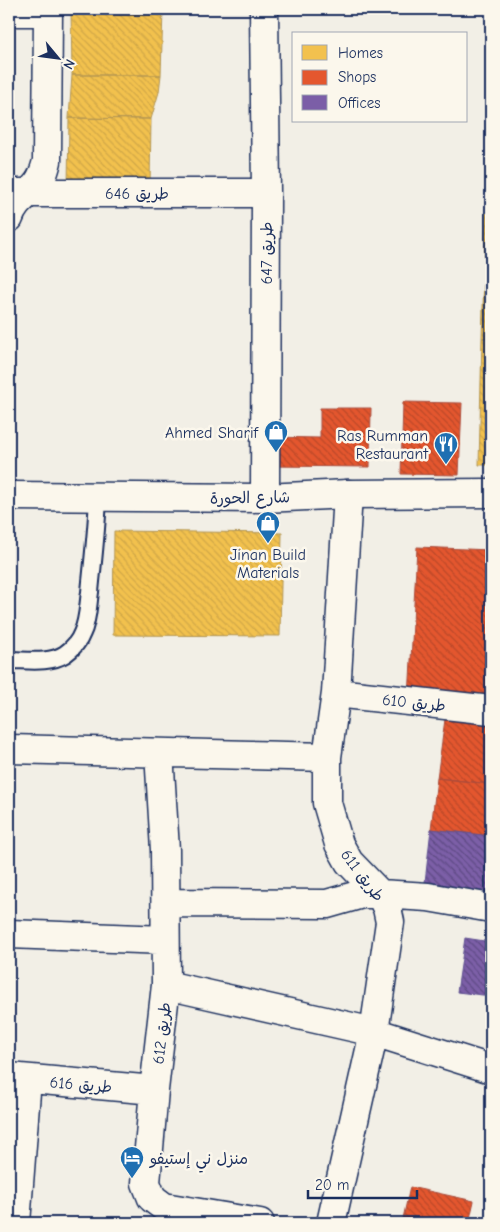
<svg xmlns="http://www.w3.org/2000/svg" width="500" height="1232" font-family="'Comic Neue','Playpen Sans Arabic',sans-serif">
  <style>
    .homes { fill: url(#homes-back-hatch); stroke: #b29553 }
    .shops { fill: url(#shops-back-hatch); stroke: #a84b3c }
    .offices { fill: url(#offices-back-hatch); stroke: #5e5091 }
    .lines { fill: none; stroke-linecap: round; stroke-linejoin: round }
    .lane-casing { stroke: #1b2f5e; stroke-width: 20 }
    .street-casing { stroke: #1b2f5e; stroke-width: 31 }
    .secondary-casing { stroke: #1b2f5e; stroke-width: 31 }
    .lane { stroke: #fbf7ec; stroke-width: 16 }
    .street { stroke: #fbf7ec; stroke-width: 28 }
    .secondary { stroke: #fbf7ec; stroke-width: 28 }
    .labels { text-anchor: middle; stroke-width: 5; stroke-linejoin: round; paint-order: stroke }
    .street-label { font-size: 16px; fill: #1b2f5e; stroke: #fbf7ec }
    .poi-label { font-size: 16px; fill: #1b2f5e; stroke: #fbf7ec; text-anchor: end }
  </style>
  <defs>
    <pattern id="homes-back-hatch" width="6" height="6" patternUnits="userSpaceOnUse" patternTransform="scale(1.25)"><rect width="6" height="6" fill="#f2c14e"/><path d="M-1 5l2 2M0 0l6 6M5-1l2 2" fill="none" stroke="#cfa646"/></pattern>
    <pattern id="shops-back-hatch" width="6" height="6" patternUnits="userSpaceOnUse" patternTransform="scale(1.25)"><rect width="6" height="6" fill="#e4572e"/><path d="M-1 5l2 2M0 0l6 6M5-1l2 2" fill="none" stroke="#b8482a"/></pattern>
    <pattern id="offices-back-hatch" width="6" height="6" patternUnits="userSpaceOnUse" patternTransform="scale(1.25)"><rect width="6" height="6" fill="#7b5ea7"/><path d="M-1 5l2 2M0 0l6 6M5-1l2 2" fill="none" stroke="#5e4a84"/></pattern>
  </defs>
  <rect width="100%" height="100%" fill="#f2efe6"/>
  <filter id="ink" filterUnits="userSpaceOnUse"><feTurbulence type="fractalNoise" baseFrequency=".02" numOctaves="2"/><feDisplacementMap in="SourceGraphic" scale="10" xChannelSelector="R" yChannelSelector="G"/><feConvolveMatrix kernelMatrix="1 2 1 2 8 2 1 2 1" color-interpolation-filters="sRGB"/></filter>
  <g filter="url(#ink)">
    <path class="homes" d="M71 10H163L161 75H72Z
      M9 42H13L11 96H9Z
      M72 75H161L159 92 151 119 69 118Z
      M69 118 151 119 150 187 68 186Z
      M486 213H491V338H482Z
      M482 338H491V465H479Z
      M114 531 282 533 280 636 113 635Z"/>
    <path class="shops" d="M403 402 462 403 459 475 401 474Z
      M320 408H371L370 467 268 466V437L320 438Z
      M417 547 491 550V703L409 698Z
      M446 712 491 717V784L437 778Z
      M437 778 491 784V836L431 829Z
      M410 1187 474 1201 469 1223H402Z"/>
    <path class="offices" d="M431 829 491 836V899L424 891Z
      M465 938 491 942V996L457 992Z"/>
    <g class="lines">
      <g class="lane-casing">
        <path id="lane" d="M9 660C27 660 49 664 65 654 72 649 79 641 82 633 88 621 88 605 90 592 93 560 97 528 98 496"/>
      </g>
      <g class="street-casing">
        <path id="street" d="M264 9 266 193 265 498
          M9 12H48
          M9 193H266
          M9 218C15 200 27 197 37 184 43 177 45 169 47 161L48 9
          M336 693 491 710
          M9 749 327 757
          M159 753 165 850 166 985 154 1090 146 1183 152 1198 164 1207 260 1223
          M166 903 327 904 362 894H380L428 897 491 908
          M9 934 165 940
          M166 985 374 1032 491 1069
          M9 1077 154 1090
          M16 1223 27 1079
          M331 1223 374 1032 390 922 387 908 380 894 349 862 339 844 327 803V757L336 693 348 494"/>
      </g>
      <g class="secondary-casing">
        <path id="secondary" d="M9 496 265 498 348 494 491 493"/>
      </g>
      <use href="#lane" class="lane"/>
      <use href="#street" class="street"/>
      <use href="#secondary" class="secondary"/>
    </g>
  </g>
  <defs>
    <g id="shop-pin" transform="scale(1.25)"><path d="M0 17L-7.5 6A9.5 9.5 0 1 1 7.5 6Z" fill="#1f6fb2" stroke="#fbf7ec"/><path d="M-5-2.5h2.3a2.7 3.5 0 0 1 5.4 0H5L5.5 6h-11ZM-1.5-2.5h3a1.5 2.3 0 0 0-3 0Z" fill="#fff"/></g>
    <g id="restaurant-pin" transform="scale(1.25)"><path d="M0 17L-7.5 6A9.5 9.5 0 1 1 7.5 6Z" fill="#1f6fb2" stroke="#fbf7ec"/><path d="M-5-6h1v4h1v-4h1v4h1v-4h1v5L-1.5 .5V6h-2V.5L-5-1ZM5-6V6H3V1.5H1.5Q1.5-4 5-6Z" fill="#fff"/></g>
    <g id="hotel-pin" transform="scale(1.25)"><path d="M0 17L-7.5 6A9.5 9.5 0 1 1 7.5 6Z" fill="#1f6fb2" stroke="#fbf7ec"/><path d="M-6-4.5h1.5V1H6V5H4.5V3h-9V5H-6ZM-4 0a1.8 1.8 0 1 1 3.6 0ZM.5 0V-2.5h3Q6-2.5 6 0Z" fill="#fff"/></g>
  </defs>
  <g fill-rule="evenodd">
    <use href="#shop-pin" x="276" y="432"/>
    <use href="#restaurant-pin" x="446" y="444"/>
    <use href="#shop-pin" x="268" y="523"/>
    <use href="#hotel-pin" x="132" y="1158"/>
  </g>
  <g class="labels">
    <g class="street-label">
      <text x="137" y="199">طريق 646</text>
      <text transform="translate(266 253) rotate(-90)" y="6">طريق 647</text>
      <text transform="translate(250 497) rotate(-1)" y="6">شارع الحورة</text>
      <text transform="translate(414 702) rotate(6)" y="6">طريق 610</text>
      <text transform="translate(363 875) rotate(53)" y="6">طريق 611</text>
      <text transform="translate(161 1033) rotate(-83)" y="6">طريق 612</text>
      <text transform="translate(81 1084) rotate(5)" y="6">طريق 616</text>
    </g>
    <g class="poi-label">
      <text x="258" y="438">Ahmed Sharif</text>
      <text x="428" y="441">Ras Rumman<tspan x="428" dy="18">Restaurant</tspan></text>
      <text x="268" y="560" text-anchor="middle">Jinan Build<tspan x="268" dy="18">Materials</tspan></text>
      <text x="150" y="1164" text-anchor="start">منزل ني إستيفو</text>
    </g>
  </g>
  <rect width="500" height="1232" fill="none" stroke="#fbf7ec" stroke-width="30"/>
  <rect x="15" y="15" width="470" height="1202" fill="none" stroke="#1b2f5e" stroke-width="2" filter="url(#ink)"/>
  <rect x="292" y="32" width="175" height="90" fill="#fbf7ec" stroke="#a1a7b3"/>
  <rect x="302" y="45" width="25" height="15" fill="#f2c14e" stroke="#a1a7b3"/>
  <text x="338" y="58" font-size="15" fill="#1b2f5e">Homes</text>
  <rect x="302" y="70" width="25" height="15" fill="#e4572e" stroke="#a1a7b3"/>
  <text x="338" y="82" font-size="15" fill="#1b2f5e">Shops</text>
  <rect x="302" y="95" width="25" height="15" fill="#7b5ea7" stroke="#a1a7b3"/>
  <text x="338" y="108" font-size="15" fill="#1b2f5e">Offices</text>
  <g transform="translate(58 58) rotate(119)" stroke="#fbf7ec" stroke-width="4" paint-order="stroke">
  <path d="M0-4L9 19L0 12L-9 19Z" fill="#1b2f5e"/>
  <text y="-8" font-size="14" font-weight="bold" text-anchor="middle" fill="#1b2f5e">N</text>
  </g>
  <path d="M308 1190v8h109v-8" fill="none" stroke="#1b2f5e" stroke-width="2.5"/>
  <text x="315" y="1190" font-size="15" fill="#1b2f5e" stroke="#fbf7ec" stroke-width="4" paint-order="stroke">20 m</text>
</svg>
